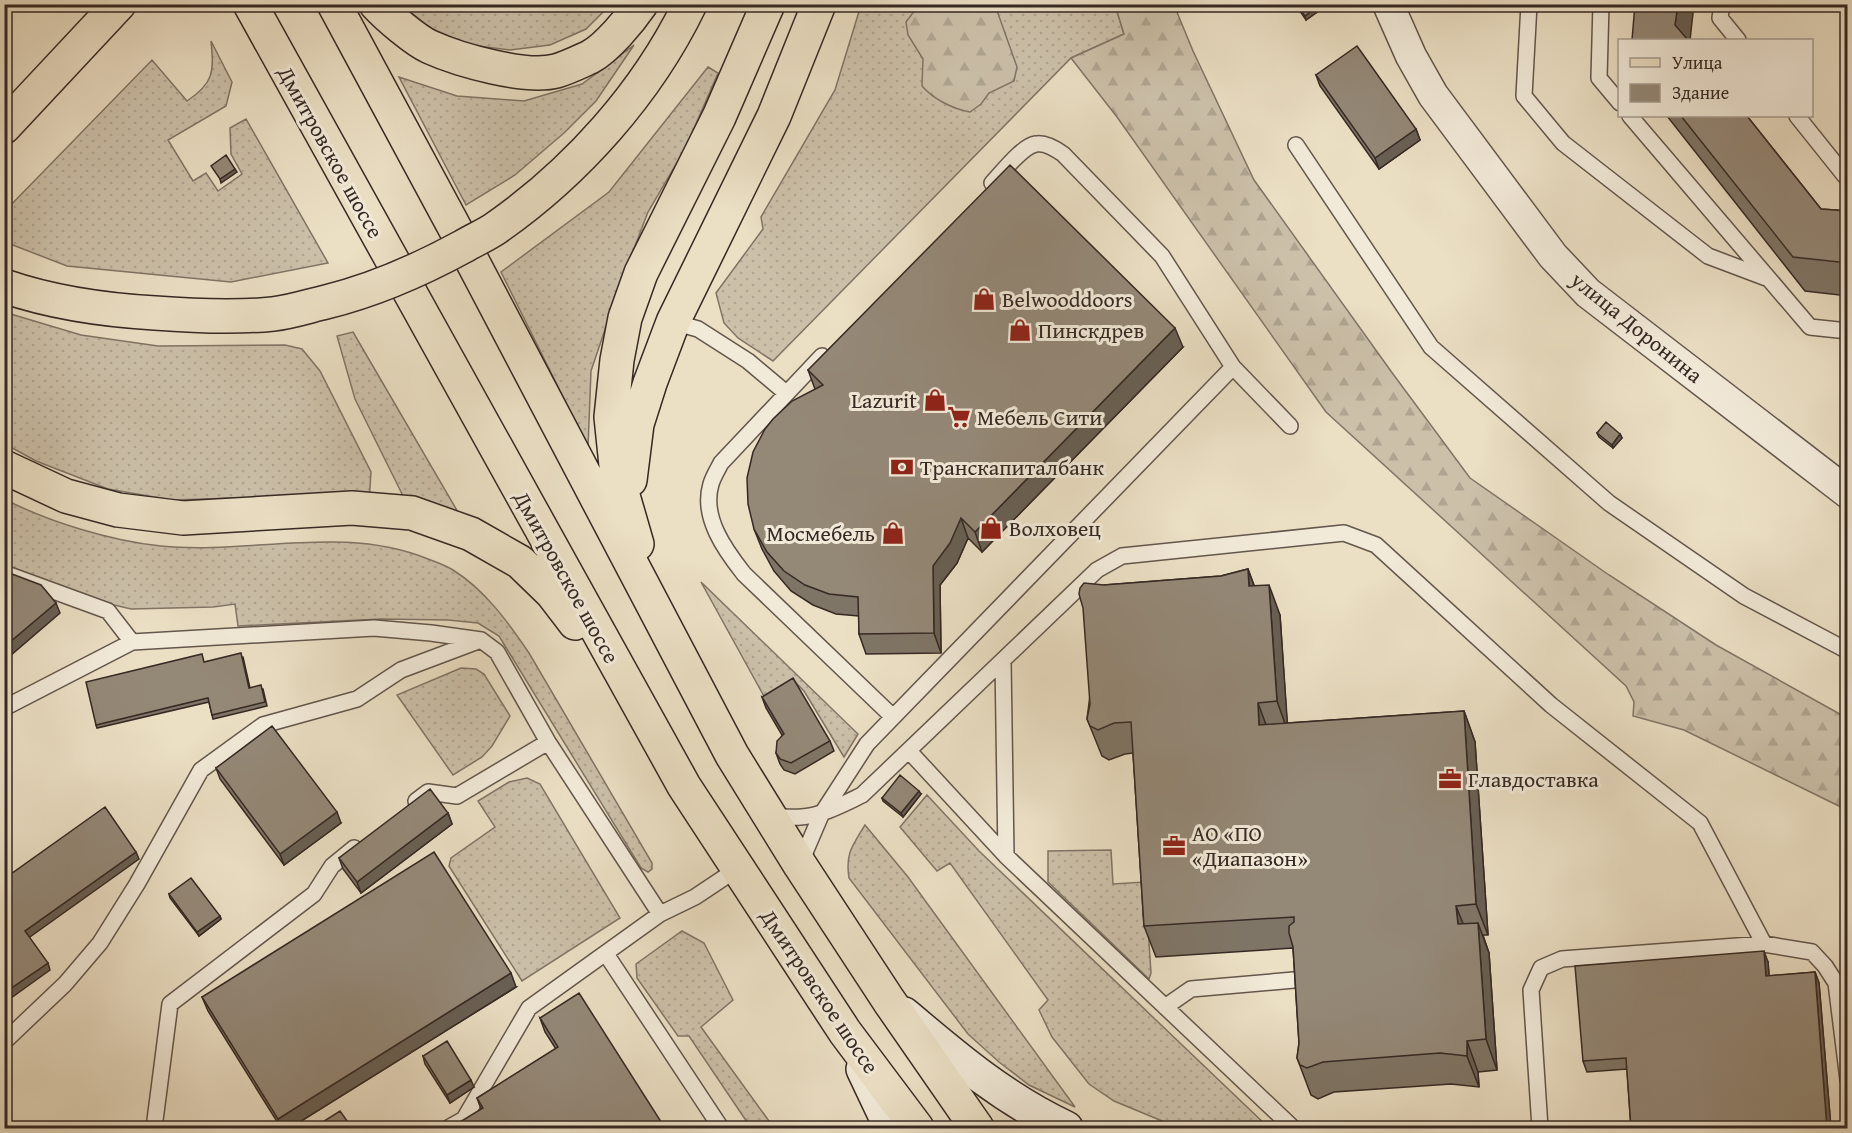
<svg xmlns="http://www.w3.org/2000/svg" width="1852" height="1133" font-family="'Gentium Book Plus',serif">
  <style>
    .grass { fill: url(#grass-dots); stroke: #817466; stroke-width: 1.5 }
    .forest { fill: url(#forest-firs); stroke: #817466; stroke-width: 1.5 }
    .lines { fill: none; stroke-linecap: round; stroke-linejoin: round }
    .service-casing { stroke: #63564c; stroke-width: 18 }
    .minor-casing { stroke: #63564c; stroke-width: 33 }
    .secondary-casing { stroke: #362924; stroke-width: 36 }
    .primary-casing { stroke: #362924; stroke-width: 36 }
    .trunk-casing { stroke: #362924; stroke-width: 36 }
    .service { stroke: #f2ead9; stroke-width: 15 }
    .minor { stroke: #f2ead9; stroke-width: 30 }
    .secondary { stroke: #f2ead9; stroke-width: 33 }
    .primary { stroke: #ebdfc4; stroke-width: 33 }
    .trunk { stroke: #ebdfc4; stroke-width: 33 }
    .trunk-bridge-casing { stroke: #362924; stroke-width: 36; stroke-linecap: butt }
    .trunk-bridge { stroke: #ebdfc4; stroke-width: 33 }
    .wall { fill: #7f7566; stroke: #362924; stroke-width: 1.5 }
    .shaded-wall { fill: #685f53; stroke: #362924; stroke-width: 1.5 }
    .building { fill: #948877; stroke: #362924; stroke-width: 1.5 }
    .labels { text-anchor: middle; stroke-width: 6; stroke-linejoin: round; paint-order: stroke }
    .street-label { font-size: 22px; fill: #362924; stroke: #f2ead9 }
    .poi-label { font-size: 22px; fill: #362924; stroke: #f2ead9; text-anchor: start }
  </style>
  <defs>
    <pattern id="grass-dots" width="8" height="8" patternUnits="userSpaceOnUse" patternTransform="scale(1.5)"><rect width="8" height="8" fill="#ccc0a9"/><path d="M2 2h.1M6 6h.1" fill="none" stroke="#b0a591" stroke-width="1.8" stroke-linecap="round"/></pattern>
    <pattern id="forest-firs" width="22" height="20" patternUnits="userSpaceOnUse" patternTransform="scale(1.5)"><rect width="22" height="20" fill="#ccc0a9"/><path d="M5 1l3.5 6h-7zM16 11l3.5 6h-7z" fill="#b0a591"/></pattern>
  </defs>
  <rect width="100%" height="100%" fill="#ebdfc4"/>
  <filter id="stains"><feTurbulence type="fractalNoise" baseFrequency=".00333" numOctaves="4"/><feColorMatrix values="0 0 0 0 .2 0 0 0 0 .09 0 0 0 0 .02 0 0 0 .5 -.17"/></filter>
  <radialGradient id="worn" r=".72"><stop offset=".6" stop-color="#630" stop-opacity="0"/><stop offset="1" stop-color="#630" stop-opacity=".3"/></radialGradient>
  <path class="grass" d="M402 5H610L586 29 550 45 510 50 470 45 430 28Z
    M861 5H1115L1124 34 1071 58 773 361 738 338 724 323 716 293 763 229 761 217 835 90Z
    M211 41 232 82 226 106 168 140 193 181 206 173 218 191 242 174 231 154 230 128 246 119 328 263 231 282 67 266 5 242V211L152 60 187 101C214 83 214 72 211 41Z
    M634 45 596 101 564 133 515 175 466 205 399 77 457 96 524 101 582 84Z
    M708 67 718 73 685 149 648 212 620 285 591 371 588 447 501 272 609 192Z
    M4 312 81 335 158 346 285 345 302 349 320 371 371 472 369 503 235 498 172 500 108 489 36 461 5 444Z
    M353 332 462 519 406 502 355 399 337 336Z
    M4 499C49 522 111 541 161 546 250 555 342 524 428 559 436 562 445 565 453 570 485 590 508 622 529 653L652 863V869L648 872 641 868 499 636 478 623 448 620 381 619 238 626 235 604 213 607 131 609 110 604 5 565Z
    M701 582 858 734 844 757 804 691 794 681 765 698Z
    M461 668 476 669 484 674 510 716 492 746 482 757 453 775 397 695Z
    M527 778 540 784 620 918 522 981 449 866 451 858 495 827 478 801 509 782Z
    M927 795 979 851 1269 1128H1179L1114 1101 1089 1084 1052 1037 1039 1010 1048 1000 950 863 937 871 900 827Z
    M865 825 908 877 1075 1107 1029 1085 999 1062 968 1034 849 878C845 853 853 845 865 825Z
    M1111 850 1113 884 1145 882 1151 973 1149 979 1048 882V851Z
    M682 931 704 943 733 1000 701 1027 774 1128H751L689 1036H678L637 978 636 964Z"/>
  <path class="forest" d="M923 5H995L1017 67 1014 81 989 93 981 104 970 112C953 109 933 99 922 86L923 59 908 35 906 22 915 10Z
    M1115 5H1174L1193 51 1254 180 1393 374 1470 478 1609 575 1716 645 1847 718V810L1684 730 1633 716 1634 702 1626 686 1326 412 1117 117 1071 58 1124 34Z"/>
  <g class="lines">
    <g class="service-casing">
      <path id="service" d="M1529 4 1524 96 1563 143 1708 256 1769 279
        M1601 4 1599 78 1620 103
        M1722 4 1720 18 1738 40
        M1630 116 1810 327 1848 331
        M1797 116 1845 176 1848 177
        M1296 145 1431 347 1609 503 1744 596 1848 651
        M673 322 698 329 748 361 786 393
        M822 356 721 463C718 469 713 477 711 484 701 517 725 550 744 574L893 717
        M1233 367 1290 426
        M4 573 108 611 132 642 4 708
        M132 642 374 628 431 633 481 640 497 652 548 742 660 914
        M1003 660 1006 856
        M909 751 1006 856 1293 1128
        M416 801 428 792 457 796 548 742
        M772 816C812 821 827 812 862 795L1097 570 1122 556 1344 533 1376 545 1551 705 1700 823 1764 944 1812 952 1825 966 1836 983 1848 1080
        M800 864 821 815 867 744 1233 367 1162 256 1063 154C1056 149 1045 142 1036 144 1022 146 1002 173 992 183
        M606 954 721 1128
        M1165 1007 1191 989 1294 980
        M4 1042 65 984 100 943 137 884 201 770 263 725 357 699 401 670 478 641
        M154 1128 170 1004 314 894 332 866 354 848
        M448 1128 464 1119 529 1008 660 914 695 897 737 869
        M1540 1128 1531 990 1541 968 1562 959 1764 944"/>
    </g>
    <g class="minor-casing">
      <path id="minor" d="M1388 4 1411 56 1433 95 1553 256 1588 293 1848 493"/>
    </g>
    <g class="secondary-casing">
      <path id="secondary" d="M904 1014C956 1058 1004 1099 1066 1128
        M863 1069 891 1128"/>
    </g>
    <g class="primary-casing">
      <path id="primary" d="M250 4 684 786 845 1032 917 1128
        M334 4 458 234 732 755 800 865 889 1001 977 1128
        M4 467 66 496 118 510 183 518 352 508 412 513 471 534 520 562 552 593 575 623
        M630 480 637 424 650 383 673 322 774 116 819 4
        M637 544 617 475 611 417 617 360 625 318 641 273 719 117 768 4"/>
    </g>
    <g class="trunk-casing">
      <path id="trunk" d="M376 4C388 17 415 40 430 47 459 60 526 79 556 71 567 68 579 62 590 57 607 48 630 20 641 4
        M4 127 119 4"/>
    </g>
    <use href="#service" class="service"/>
    <use href="#minor" class="minor"/>
    <use href="#secondary" class="secondary"/>
    <use href="#primary" class="primary"/>
    <use href="#trunk" class="trunk"/>
    <g class="trunk-bridge-casing">
      <path id="trunk-bridge" d="M4 286C53 303 104 310 155 313 194 316 234 318 273 314 291 312 309 306 326 302 375 290 420 270 464 246 474 240 486 235 496 228 576 172 647 93 690 4"/>
    </g>
    <use href="#trunk-bridge" class="trunk-bridge"/>
  </g>
  <path class="wall" d="M1295 4H1317L1320 10 1306 20Z
    M1316 75 1416 129 1420 140 1379 169 1320 86Z
    M1667 116H1747L1821 209 1848 211V296L1805 291Z
    M1183 347 982 552 968 538 957 563 940 585 941 653 866 654 859 634V616L836 614 813 605 791 591 774 571 762 549 754 529 815 389 808 370Z
    M1597 433 1620 434 1622 438 1613 448 1599 437Z
    M1248 569 1254 585 1280 615 1287 723 1464 711 1475 742 1488 935H1483L1489 953 1497 1070 1478 1072 1479 1087 1451 1084 1334 1092 1318 1099 1311 1095 1297 1058 1299 1043 1293 948 1156 957 1144 926 1133 753 1125 754 1109 760 1102 756 1087 719 1104 585 1221 576Z
    M243 657 250 688 263 689 267 706 213 719 209 702 97 728 96 725 204 662Z
    M762 697 830 741 834 751 795 774 784 770 780 764 776 753 782 735 766 708Z
    M216 768 341 823 284 865 220 779Z
    M921 794 903 817 883 801 882 798Z
    M448 813 452 824 361 893 343 869 339 858Z
    M169 894 220 916 221 919 199 936 170 898Z
    M1768 962 1769 976 1815 972 1819 983 1831 1128H1631L1627 1069 1587 1072 1583 1061Z
    M516 987 290 1128H281L208 1011 202 997Z
    M540 1018 665 1128 481 1109 477 1098 556 1049 545 1032Z
    M423 1056 474 1087 450 1103 425 1064Z"/>
  <path class="shaded-wall" d="M1678 4H1694L1690 40H1681L1675 25Z
    M1318 6 1320 10 1306 20 1305 16Z
    M1416 129 1420 140 1379 169 1375 158Z
    M235 169 237 172 221 183 220 179Z
    M1175 328 1183 347 982 552 975 532Z
    M1620 434 1622 438 1613 448 1612 445Z
    M961 518 968 538 957 563 940 585 941 653 934 633 933 566Z
    M1248 569 1259 600 1249 586Z
    M1269 585 1280 615 1288 732 1277 701Z
    M56 603 60 613 4 661V647Z
    M1258 703 1269 733 1259 725Z
    M1464 711 1475 742 1488 935 1476 904Z
    M919 791 921 794 903 817 901 813Z
    M337 812 341 823 284 865 280 854Z
    M448 813 452 824 361 893 357 882Z
    M136 852 139 859 27 939 25 931Z
    M1456 906 1468 936 1458 924Z
    M220 916 221 919 199 936 197 932Z
    M1478 923 1489 953 1497 1070 1486 1039Z
    M1764 951 1768 962 1770 987 1766 976Z
    M48 963 50 970 4 1003V993Z
    M1815 972 1819 983 1831 1128H1827Z
    M511 973 516 987 290 1128H282L278 1119Z
    M1467 1041 1478 1072 1479 1087 1467 1056Z
    M471 1080 474 1087 450 1103 447 1095Z
    M5 1110 9 1121 4 1127V1111Z"/>
  <path class="building" d="M1296 4H1317L1318 6 1305 16Z
    M1635 4H1678L1675 25 1688 40H1632Z
    M1357 46 1416 129 1375 158 1316 75Z
    M1681 116H1747L1821 209 1848 211V263L1793 257Z
    M226 155 235 169 220 179 211 166Z
    M1010 165 1175 328 975 532 961 518 950 543 933 566 934 633 859 634 858 597 829 594 805 585 784 571 767 552 754 529 748 504 747 478 753 452 765 429 773 419 792 401 823 385 808 370Z
    M1606 422 1620 434 1612 445 1597 433Z
    M1248 569 1249 586 1269 585 1277 701 1258 703 1259 725 1464 711 1476 904 1456 906 1458 924 1478 923 1486 1039 1467 1041V1056L1440 1053 1323 1062 1307 1068 1300 1065 1297 1058 1299 1043 1293 947 1289 933V926L1294 922V917L1144 926 1131 722 1114 723 1098 730 1090 726 1087 719 1090 704 1083 608 1079 594 1080 588 1084 583 1104 585 1221 576Z
    M4 571 41 585 56 603 4 647Z
    M241 653 249 688 261 685 265 702 212 715 208 698 96 725 86 682 202 654 204 662Z
    M793 678 830 741 791 763 780 759 776 753 777 741 784 734 762 697Z
    M272 726 337 812 280 854 216 768Z
    M900 775 919 791 901 813 882 798Z
    M430 789 448 813 357 882 339 858Z
    M105 807 136 852 25 931 48 963 4 993V879Z
    M434 852 511 973 278 1119 202 997Z
    M191 878 220 916 197 932 169 894Z
    M1764 951 1766 976 1815 972 1827 1128H1631L1626 1058 1583 1061 1575 966Z
    M579 993 665 1128H450L483 1108 477 1098 558 1047 540 1018Z
    M447 1041 471 1080 447 1095 423 1056Z
    M340 1111 352 1128H313Z"/>
  <defs>
    <g id="shop-bare" transform="scale(1.8)"><path d="M-5-2.5h2.3a2.7 3.5 0 0 1 5.4 0H5L5.5 6h-11ZM-1.5-2.5h3a1.5 2.3 0 0 0-3 0Z" fill="#8f2418" stroke="#f2ead9" stroke-width="2.5" paint-order="stroke"/></g>
    <g id="supermarket-bare" transform="scale(1.8)"><path d="M-6-5.5h2.5l.6 2H6L4.5 2H-2.5L-4.4-4H-6ZM-1.5 3.2a1.3 1.3 0 1 0 .1 0ZM3 3.2a1.3 1.3 0 1 0 .1 0Z" fill="#8f2418" stroke="#f2ead9" stroke-width="2.5" paint-order="stroke"/></g>
    <g id="bank-bare" transform="scale(1.8)"><path d="M-6-4H6V4H-6ZM0-2.3a2.3 2.3 0 1 0 0 4.6a2.3 2.3 0 1 0 0-4.6Z" fill="#8f2418" stroke="#f2ead9" stroke-width="2.5" paint-order="stroke"/></g>
    <g id="office-bare" transform="scale(1.8)"><path d="M-6-3h4V-5.5h4V-3h4V5H-6ZM-1-4.5V-3h2v-1.5ZM-6 0V1H6V0Z" fill="#8f2418" stroke="#f2ead9" stroke-width="2.5" paint-order="stroke"/></g>
  </defs>
  <g fill-rule="evenodd">
    <use href="#shop-bare" x="984" y="299"/>
    <use href="#shop-bare" x="1020" y="330"/>
    <use href="#shop-bare" x="935" y="400"/>
    <use href="#supermarket-bare" x="959" y="417"/>
    <use href="#bank-bare" x="902" y="467"/>
    <use href="#shop-bare" x="991" y="528"/>
    <use href="#shop-bare" x="893" y="533"/>
    <use href="#office-bare" x="1450" y="779"/>
    <use href="#office-bare" x="1174" y="846"/>
  </g>
  <g class="labels">
    <g class="street-label">
      <text transform="translate(331 152) rotate(61)" y="8">Дмитровское шоссе</text>
      <text transform="translate(1637 327) rotate(39)" y="8">улица Доронина</text>
      <text transform="translate(567 577) rotate(61)" y="8">Дмитровское шоссе</text>
      <text transform="translate(820 991) rotate(56)" y="8">Дмитровское шоссе</text>
    </g>
    <g class="poi-label">
      <text x="1002" y="307">Belwooddoors</text>
      <text x="1038" y="338">Пинскдрев</text>
      <text x="917" y="408" text-anchor="end">Lazurit</text>
      <text x="977" y="425">Мебель Сити</text>
      <text x="920" y="475">Транскапиталбанк</text>
      <text x="1009" y="536">Волховец</text>
      <text x="875" y="541" text-anchor="end">Мосмебель</text>
      <text x="1468" y="787">Главдоставка</text>
      <text x="1192" y="841">АО «ПО<tspan x="1192" dy="25">«Диапазон»</tspan></text>
    </g>
  </g>
  <rect width="1852" height="1133" fill="none" stroke="#ebdfc4" stroke-width="24"/>
  <rect x="6" y="6" width="1840" height="1121" fill="none" stroke="#362924" stroke-width="3"/>
  <rect x="12" y="12" width="1828" height="1109" fill="none" stroke="#362924" stroke-width="1.5"/>
  <rect x="1618" y="39" width="195" height="78" fill="#f2ead9" stroke="#a79d91" stroke-width="1.5"/>
  <rect x="1630" y="58" width="30" height="9" fill="#ebdfc4" stroke="#a79d91" stroke-width="1.5"/>
  <text x="1672" y="69" font-size="18" fill="#362924">Улица</text>
  <rect x="1630" y="84" width="30" height="18" fill="#948877" stroke="#a79d91" stroke-width="1.5"/>
  <text x="1672" y="99" font-size="18" fill="#362924">Здание</text>
  <rect width="100%" height="100%" filter="url(#stains)"/>
  <rect width="100%" height="100%" fill="url(#worn)"/>
</svg>
